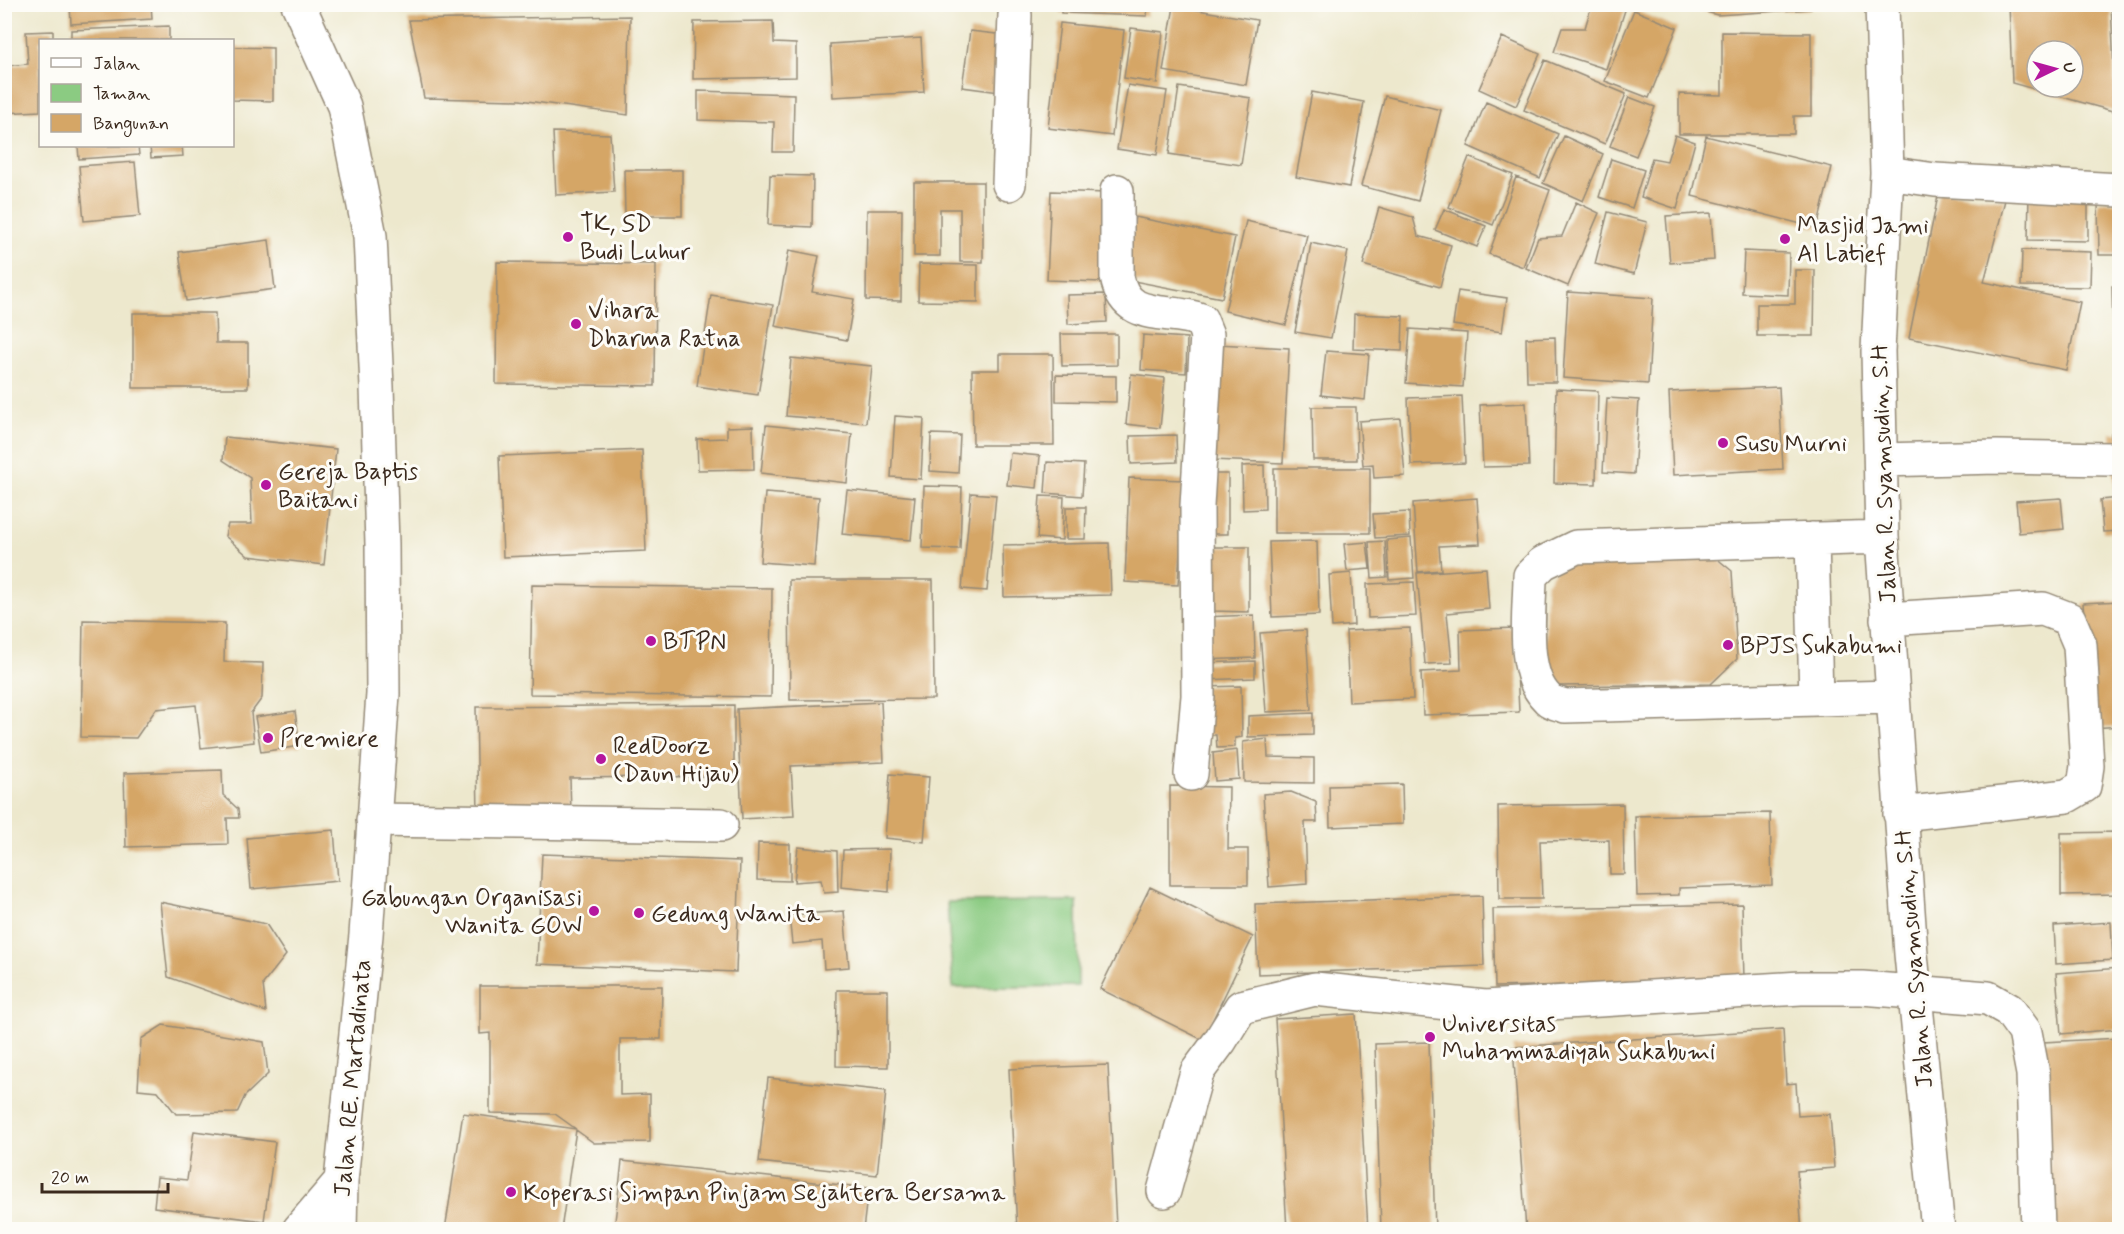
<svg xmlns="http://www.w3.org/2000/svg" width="2124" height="1234" font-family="Mynerve,sans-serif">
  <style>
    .green { fill: #8bcb82; stroke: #637a50; stroke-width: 1.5 }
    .building { fill: #d5a666; fill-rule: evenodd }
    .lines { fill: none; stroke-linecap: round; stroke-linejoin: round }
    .minor-casing { stroke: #948976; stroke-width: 36 }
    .major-casing { stroke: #948976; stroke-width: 36 }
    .minor { stroke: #fff; stroke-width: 33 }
    .major { stroke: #fff; stroke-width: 33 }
    .poi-dot { fill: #b5179e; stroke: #fdfcf7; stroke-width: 2 }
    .labels { text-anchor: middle; stroke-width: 6; stroke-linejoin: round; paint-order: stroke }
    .poi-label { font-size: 24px; fill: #3b2a1e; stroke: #fdfcf7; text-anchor: start }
    .street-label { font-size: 24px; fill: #3b2a1e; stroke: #fdfcf7 }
  </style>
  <rect width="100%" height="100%" fill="#fdfcf7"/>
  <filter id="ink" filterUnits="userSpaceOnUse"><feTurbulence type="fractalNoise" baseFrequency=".0167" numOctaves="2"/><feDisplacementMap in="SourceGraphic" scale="12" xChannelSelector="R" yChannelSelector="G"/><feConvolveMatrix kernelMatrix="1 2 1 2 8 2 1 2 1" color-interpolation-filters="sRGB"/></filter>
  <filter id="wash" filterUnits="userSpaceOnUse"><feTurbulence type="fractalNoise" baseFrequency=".008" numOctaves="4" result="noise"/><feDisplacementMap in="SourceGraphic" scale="24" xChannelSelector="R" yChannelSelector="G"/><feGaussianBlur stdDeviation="1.35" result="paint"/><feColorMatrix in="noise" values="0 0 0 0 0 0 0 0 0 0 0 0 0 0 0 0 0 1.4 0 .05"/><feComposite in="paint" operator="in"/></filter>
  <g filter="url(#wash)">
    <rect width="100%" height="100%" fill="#ede8cd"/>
    <path class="green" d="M1077 901 1078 986 953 988 947 902Z"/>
    <g id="blocks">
      <path class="building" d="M70 4H151L152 19 71 24Z
        M1061 4H1148L1147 16 1061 13Z
        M1592 4H1627L1606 69 1554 52 1562 28H1585Z
        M1678 4H1811V9L1717 15Z
        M2009 4H2111L2116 112 2012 83ZM2037 51H2073V87H2037Z
        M1174 6 1257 20 1246 85 1163 71Z
        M1634 10 1677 28 1649 98 1605 81Z
        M630 16 628 115 520 100 424 98 409 20Z
        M773 21 774 43 796 44V77L693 79 694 22Z
        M1060 23 1124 30 1112 136 1048 128Z
        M169 26V40H71V30Z
        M1131 28 1163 32 1157 83 1124 78Z
        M53 31V40H40V111L4 113V66L28 64 26 32Z
        M970 31 1014 36 1007 93 962 87Z
        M1722 32 1811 33V116H1794V134H1679V94L1722 95Z
        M1502 37 1540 54 1516 106 1479 89Z
        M921 38 924 92 833 97 830 44Z
        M232 47 273 48V101L232 100Z
        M1545 60 1626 94 1605 144 1524 110Z
        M1128 85 1167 91 1157 155 1117 149Z
        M1179 87 1251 98 1241 165 1169 154Z
        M698 91 794 94 793 152H773L774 122 698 120Z
        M1312 92 1364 102 1349 187 1296 177Z
        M1385 96 1441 110 1418 201 1361 186Z
        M1629 97 1655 107 1636 156 1610 146Z
        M1486 102 1558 134 1540 178 1468 146Z
        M553 132 610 134 614 192 556 195Z
        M1675 135 1695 142 1677 209 1641 197 1652 158 1667 161Z
        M1564 136 1603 154 1583 201 1543 183Z
        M1706 136 1832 167 1817 228 1692 196Z
        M78 146H138L139 155 79 159Z
        M150 146H182L183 156 151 158Z
        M1469 157 1513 175 1493 225 1449 207Z
        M1611 159 1644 170 1632 208 1599 197Z
        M135 162 140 216 84 221 79 166Z
        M624 170H682V216H625Z
        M770 175 813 176 812 227 768 225Z
        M1516 177 1550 190 1523 267 1489 254Z
        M914 182H983V262H960V209H940V256H914Z
        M1051 191 1106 193 1102 282 1047 280Z
        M1939 191 2005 200 1984 282 2080 302 2066 370 1909 338Z
        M2029 194 2088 195V241L2028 240Z
        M1576 202 1599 213 1568 286 1526 268 1538 238 1562 236Z
        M2098 202H2120V255H2099Z
        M1379 207 1413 217 1418 236 1451 245 1440 287 1363 265Z
        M1444 209 1486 226 1477 247 1435 230Z
        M867 210H902L901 301 866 300Z
        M1608 212 1647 222 1634 274 1595 264Z
        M1711 213 1714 260 1670 263 1666 216Z
        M1135 217 1235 237 1222 298 1123 279Z
        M1246 221 1307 235 1286 325 1225 311Z
        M269 240 275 289 186 301 179 252Z
        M1311 243 1348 251 1331 338 1295 332Z
        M789 250 819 256 812 292 854 299 847 340 775 326Z
        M2022 250 2091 252 2090 287 2021 286Z
        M1744 251 1789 253 1788 295 1742 293Z
        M497 262 656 264 655 386 496 384Z
        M919 264 978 265V302L918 301Z
        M1795 270H1815L1814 336H1757V304H1795Z
        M2112 286H2120V330H2113Z
        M1458 291 1507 298 1502 332 1453 325Z
        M1568 292 1653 298 1648 384 1563 378Z
        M1106 294 1107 322 1068 324 1067 295Z
        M711 295 773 305 758 395 697 386Z
        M133 313H215L216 343H248V388H133Z
        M1354 314 1403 316 1402 351 1353 349Z
        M1410 329 1467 333 1463 387 1406 383Z
        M1061 334H1117V365L1062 366Z
        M1143 335 1187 338 1186 373 1141 370Z
        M1555 337 1556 382H1527L1526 338Z
        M1218 344 1289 348 1283 463 1212 460Z
        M1326 351 1369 354 1365 400 1321 395Z
        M1000 354H1053L1054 445H973L972 370H1000Z
        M791 358 872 366 866 423 786 416Z
        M1131 374 1165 378 1160 428 1126 424Z
        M1056 375 1116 376V402L1056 401Z
        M1779 387 1783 469 1673 475 1669 392Z
        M1556 389 1598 391 1596 484 1554 483Z
        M1462 396 1465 463 1411 465 1408 398Z
        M1607 398 1639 400 1634 474 1603 472Z
        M1526 403 1529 466 1483 467 1480 405Z
        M1312 407H1356L1357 460H1313Z
        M895 416 924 418 921 479 891 477Z
        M1400 418 1405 476 1374 478 1373 464 1363 465 1359 421Z
        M766 425 852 434 847 483 761 473Z
        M753 426 754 469 698 470 697 439 727 438V427Z
        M2111 433H2120V495H2115Z
        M931 434 960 435 958 473 930 471Z
        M1176 435 1177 462 1131 464 1130 436Z
        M225 437 336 449 324 565 248 556 225 536 228 524H252L250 478 223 460Z
        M642 450 646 551 503 557 499 456Z
        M1010 453 1040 456 1037 488 1007 485Z
        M1047 462 1084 464 1082 496 1045 493Z
        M1264 465 1265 509 1243 510 1242 466Z
        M1274 468H1370V533H1274Z
        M1204 474H1228V534H1204Z
        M1129 478 1184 480 1178 585 1125 582Z
        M924 486 962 487 960 549 922 548Z
        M847 490 915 497 911 540 842 534Z
        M765 493 819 497 814 566 760 562Z
        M971 493 996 495 987 591 962 589Z
        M1040 496 1064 497 1062 540 1037 538Z
        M1477 498 1480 544 1439 546 1441 570 1418 572 1413 503Z
        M2061 498 2064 529 2019 533 2016 501Z
        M2120 498V531L2103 532 2100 500Z
        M1066 507H1086L1085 539H1066Z
        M1409 512 1410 536 1375 538 1373 514Z
        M1411 538 1414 578 1389 580 1387 540Z
        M1317 541 1319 615 1272 617 1269 542Z
        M1385 541 1387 577 1372 578 1369 542Z
        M1367 542 1370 569 1347 571 1344 544Z
        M1109 543 1111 595 1004 597 1003 545Z
        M1213 547H1249V612L1213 611Z
        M1715 557 1732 571 1737 659 1711 684 1558 686 1545 678 1546 584 1561 563Z
        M1486 568 1489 609 1447 613 1452 663 1425 664 1417 573Z
        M1351 573 1354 625 1332 627 1329 575Z
        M789 580H933L934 699 790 700Z
        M1414 582 1416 616 1368 618 1367 584Z
        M532 585 772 588 771 697 530 694Z
        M2120 601V726L2093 728 2083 603Z
        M1254 615 1255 658 1202 660 1201 617Z
        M83 620 225 623 224 662 263 663 262 698 251 713 254 742 201 748 196 705 156 709 136 738 81 737Z
        M1410 628 1413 699 1349 702 1346 631Z
        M1515 628 1519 712 1423 715 1421 672 1461 670 1460 630Z
        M1306 630 1311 710 1266 712 1260 633Z
        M1255 661V678L1204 680 1203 663Z
        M1241 686 1242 737 1235 738V747L1217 748 1216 735H1205L1204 687Z
        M881 702 884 762 791 766 794 816 742 819 737 709Z
        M734 705V776L570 778 571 814 478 815 476 707Z
        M295 711 300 746 261 752 255 717Z
        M1313 713V735L1248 737V716Z
        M1267 739 1268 757 1314 758V783L1244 782 1243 742Z
        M1237 750 1239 779 1215 781 1213 753Z
        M222 770 223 795 238 809 239 818H227L228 844 126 847 124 773Z
        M890 774 929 777 924 842 885 838Z
        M1402 784 1403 824 1330 827 1329 786Z
        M1170 786 1229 787 1228 849H1248V885H1170Z
        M1291 792 1316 802 1317 822H1305L1307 884 1269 887 1263 794Z
        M1623 804 1624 874H1610L1609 840 1540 841 1542 899H1499L1498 806Z
        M1770 813 1772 885 1679 888V895L1637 896 1635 816Z
        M334 830 338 881 251 889 247 838Z
        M2120 832V894L2061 895V833Z
        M758 843 790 844V881L757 880Z
        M798 847 837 851 838 892 824 893 821 880 794 882Z
        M890 849 889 892 841 887 843 850Z
        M542 854 740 861 736 972 537 964Z
        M1150 887 1253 937 1203 1040 1100 989Z
        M1482 896 1484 966 1258 974 1255 904Z
        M160 902 266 924 286 955 263 984 266 1012 168 977Z
        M1742 904 1744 980 1495 987 1493 909Z
        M844 911 849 967 824 969 822 941 792 944 789 915Z
        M2111 922 2113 960 2056 964 2054 926Z
        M2120 968V1029L2061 1034 2056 973Z
        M480 986H662L661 1039H620V1095L650 1094V1142L594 1143 576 1130 561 1230H445L463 1113 576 1129 555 1114 490 1113V1033L480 1034Z
        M837 990H888V1067L836 1066Z
        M1356 1014 1368 1230H1287L1275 1019Z
        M163 1025 264 1042 268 1074 245 1096 237 1113 176 1114 158 1091 138 1089 141 1039Z
        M1783 1029 1786 1084 1796 1083 1798 1116 1830 1114 1834 1168 1797 1171 1802 1230H1526L1513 1047Z
        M2120 1038V1230H2053L2043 1042Z
        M1429 1042 1435 1230H1381L1375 1044Z
        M1108 1065 1116 1227 1017 1230 1009 1069Z
        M768 1078 886 1091 877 1175 759 1162Z
        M194 1131 275 1142 264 1221 154 1207 157 1177 187 1180Z
        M622 1161 868 1188 863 1230H614Z"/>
    </g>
  </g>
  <g filter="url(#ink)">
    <use href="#blocks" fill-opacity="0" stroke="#948976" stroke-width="1.5"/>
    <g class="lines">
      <g class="minor-casing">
        <path id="minor" d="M1882 4 1887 173 1878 351 1882 537 1911 954 1938 1230
          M1887 173 1935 180 2120 190
          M1009 184 1015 15
          M1117 191V277C1126 324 1167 307 1201 320L1207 335 1197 506 1198 696 1191 774
          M1881 460 1997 457 2109 459
          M1882 537 1576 547 1543 563 1530 576C1530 611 1520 673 1548 699 1552 703 1560 704 1565 706L1892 697
          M1812 539 1816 699
          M1887 619 2043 609 2069 619 2080 645 2087 766 2084 786 2067 796 1900 814
          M373 820 721 825
          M1164 1191 1197 1072 1220 1041 1241 1007 1315 989 1485 1007 1801 988H1862L1988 998 2009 1010 2025 1032 2033 1074 2038 1230"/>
      </g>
      <g class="major-casing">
        <path id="major" d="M298 4 344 106 370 236 377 387 382 544 383 694 366 935 341 1181 340 1230
          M299 1230 341 1181"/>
      </g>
      <use href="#minor" class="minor"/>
      <use href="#major" class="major"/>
    </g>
  </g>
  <g class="poi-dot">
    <circle cx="568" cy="237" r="6"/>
    <circle cx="1785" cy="239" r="6"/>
    <circle cx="576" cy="324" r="6"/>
    <circle cx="1723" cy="443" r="6"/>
    <circle cx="266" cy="485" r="6"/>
    <circle cx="651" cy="641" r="6"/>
    <circle cx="1728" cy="645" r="6"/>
    <circle cx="268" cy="738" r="6"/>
    <circle cx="601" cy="759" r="6"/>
    <circle cx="594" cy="911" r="6"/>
    <circle cx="639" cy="913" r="6"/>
    <circle cx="1430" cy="1037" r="6"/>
    <circle cx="511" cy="1192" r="6"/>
  </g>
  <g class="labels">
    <g class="poi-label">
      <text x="580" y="231">TK, SD<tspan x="580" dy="28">Budi Luhur</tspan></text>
      <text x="1797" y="233">Masjid Jami<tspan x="1797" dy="28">Al Latief</tspan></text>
      <text x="588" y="318">Vihara<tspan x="588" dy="28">Dharma Ratna</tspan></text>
      <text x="1735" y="451">Susu Murni</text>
      <text x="278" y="479">Gereja Baptis<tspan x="278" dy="28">Baitani</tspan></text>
      <text x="663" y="649">BTPN</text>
      <text x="1740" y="653">BPJS Sukabumi</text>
      <text x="280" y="746">Premiere</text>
      <text x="613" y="753">RedDoorz<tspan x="613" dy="28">(Daun Hijau)</tspan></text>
      <text x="582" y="905" text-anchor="end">Gabungan Organisasi<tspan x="582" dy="28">Wanita GOW</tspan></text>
      <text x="651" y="921">Gedung Wanita</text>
      <text x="1442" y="1031">Universitas<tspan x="1442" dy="28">Muhammadiyah Sukabumi</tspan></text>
      <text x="523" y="1200">Koperasi Simpan Pinjam Sejahtera Bersama</text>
    </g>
    <g class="street-label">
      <text transform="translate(1883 474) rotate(-92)" y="8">Jalan R. Syamsudin, S.H</text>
      <text transform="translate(1913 959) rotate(-95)" y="8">Jalan R. Syamsudin, S.H</text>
      <text transform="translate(352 1078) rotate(-85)" y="8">Jalan RE. Martadinata</text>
    </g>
  </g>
  <rect width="2124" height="1234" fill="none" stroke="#fdfcf7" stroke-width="24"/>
  <rect x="39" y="39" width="195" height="108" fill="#fdfcf7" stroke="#afa8a0" stroke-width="1.5"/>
  <rect x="51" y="58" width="30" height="9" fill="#ffffff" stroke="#afa8a0" stroke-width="1.5"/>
  <text x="93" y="69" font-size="18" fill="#3b2a1e">Jalan</text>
  <rect x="51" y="84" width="30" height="18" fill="#8bcb82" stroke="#afa8a0" stroke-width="1.5"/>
  <text x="93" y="99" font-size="18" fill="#3b2a1e">Taman</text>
  <rect x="51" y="114" width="30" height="18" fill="#d5a666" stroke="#afa8a0" stroke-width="1.5"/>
  <text x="93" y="129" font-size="18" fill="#3b2a1e">Bangunan</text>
  <g transform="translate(2055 69) rotate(85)"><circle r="28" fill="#fdfcf7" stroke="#afa8a0" stroke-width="1.5"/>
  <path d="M0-4.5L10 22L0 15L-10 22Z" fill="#b5179e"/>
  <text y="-9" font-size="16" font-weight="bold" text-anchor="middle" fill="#3b2a1e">U</text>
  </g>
  <path d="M42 1183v9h126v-9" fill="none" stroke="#3b2a1e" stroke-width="3"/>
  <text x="51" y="1183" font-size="18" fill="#3b2a1e" stroke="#fdfcf7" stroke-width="4.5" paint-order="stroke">20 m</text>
</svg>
